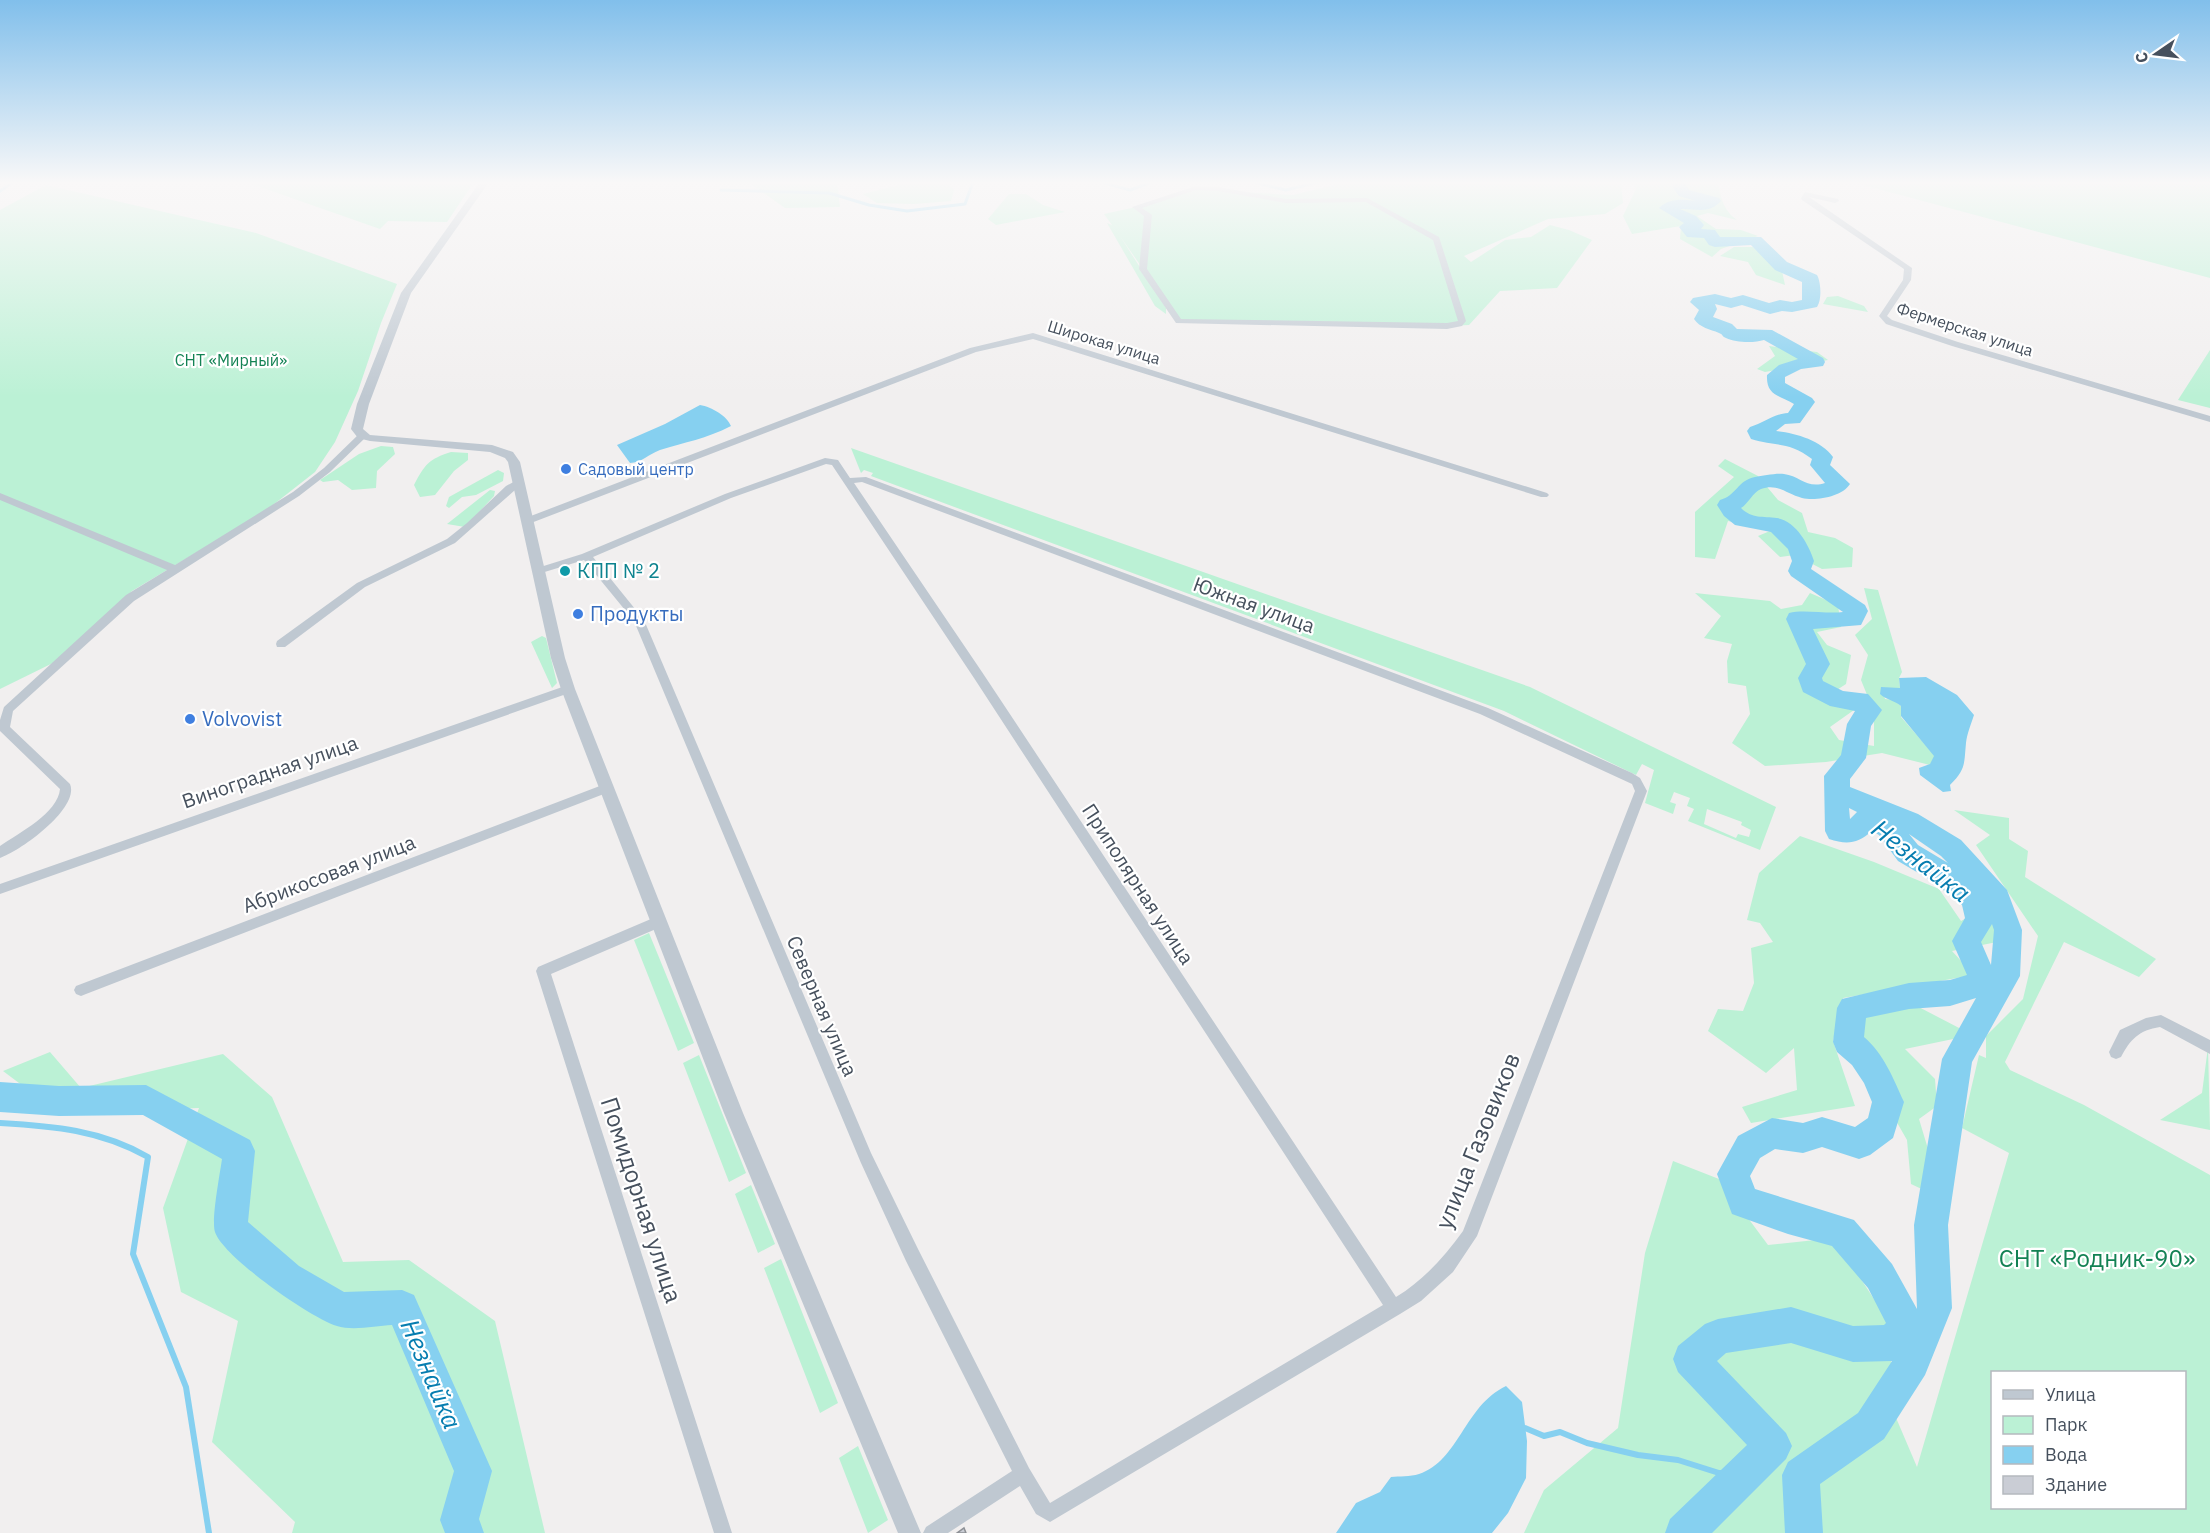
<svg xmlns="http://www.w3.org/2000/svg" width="2210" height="1533" font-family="'IBM Plex Sans',sans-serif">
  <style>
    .green { fill: #bbf1d5; fill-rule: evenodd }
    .water { fill: #86d0f0 }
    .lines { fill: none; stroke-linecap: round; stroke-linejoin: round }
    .stream-far1 { stroke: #86d0f0; stroke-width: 3 }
    .stream { stroke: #86d0f0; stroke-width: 6 }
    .river { fill: #86d0f0; fill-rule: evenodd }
    .building { fill: #cacdd5; stroke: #8d9095; stroke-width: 1.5 }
    .minor { fill: #bfc8d1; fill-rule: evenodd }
    .tertiary { fill: #bfc8d1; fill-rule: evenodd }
    .shop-dot { fill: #3f7fe0; stroke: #fff; stroke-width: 2 }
    .culture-dot { fill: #0f9aa8; stroke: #fff; stroke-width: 2 }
    .labels { text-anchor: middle; stroke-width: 4.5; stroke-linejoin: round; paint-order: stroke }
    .far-street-label { font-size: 16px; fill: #46505d; stroke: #fff }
    .far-park-label { font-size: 16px; fill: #138254; stroke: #fff }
    .far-shop-label { font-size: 16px; fill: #366cbe; stroke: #fff; text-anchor: start }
    .culture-label { font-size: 20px; fill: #0d838f; stroke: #fff; text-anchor: start }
    .street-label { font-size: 20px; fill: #46505d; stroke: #fff }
    .shop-label { font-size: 20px; fill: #366cbe; stroke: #fff; text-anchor: start }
    .near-street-label { font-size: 24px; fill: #46505d; stroke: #fff }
    .near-park-label { font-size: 24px; fill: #138254; stroke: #fff }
    .near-water-label { font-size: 26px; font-style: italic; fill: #067db0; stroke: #fff }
  </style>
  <rect width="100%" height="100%" fill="#f1efef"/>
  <path class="green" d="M246 182H474L447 222 388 221 380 229Z
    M748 182H837L840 207 785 208Z
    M901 182H947L954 190 951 201 914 204 877 203 863 194 899 185Z
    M1346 182H1621L1623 203 1605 214 1548 219 1464 256 1471 262 1505 240 1531 237 1550 225 1569 230 1592 240 1557 288 1500 291 1469 325 1447 326 1179 321 1120 236 1166 308V314L1155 306 1107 223 1112 225 1104 214 1136 207 1188 189 1293 195Z
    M1633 182H1718C1721 198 1723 210 1737 220L1708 213 1697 216 1716 229 1741 230 1758 236 1721 249 1712 257 1680 239 1681 226 1632 234 1623 216 1636 189Z
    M1852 182H2210V278Z
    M46 185 256 233 397 284 381 323 358 391 335 442 315 472 264 512 132 591 59 660 0 689V210Z
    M1009 194H1026L1043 205 1065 212 996 225 988 219Z
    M1734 247H1753L1782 271 1785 285 1756 275 1748 262 1720 256Z
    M1838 296 1864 306 1868 312 1823 304 1827 297Z
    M1769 346 1817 352 1828 360 1765 372 1757 369 1775 356Z
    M2210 350V408L2178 400Z
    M381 446 393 447 395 454 377 471 376 488 352 490 338 480 323 482 320 480 359 454Z
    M851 448 1530 687 1776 807 1760 850 1688 821 1694 809 1687 806 1690 798 1674 792 1670 802 1676 804 1673 814 1645 803 1654 770 1642 764 1636 775 1504 711 871 476 873 473 864 470 861 473ZM1707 809 1742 822 1741 825 1751 830 1749 837 1738 834 1736 838 1704 824Z
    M451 452 468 453V460L454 471 435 495 420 497 414 485C425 464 429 459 451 452Z
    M1725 459 1758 476 1778 500 1802 513 1808 532 1835 538 1853 548 1852 567 1822 569 1795 555 1780 557 1758 536 1770 531 1728 521 1715 559 1695 557V512L1734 477 1718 466Z
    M498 470 504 473 503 481 476 495 462 497 449 508 446 506 449 497Z
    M490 490 495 491 494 496 465 527 447 524Z
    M1864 588 1878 590 1902 672 1899 678 1900 688H1882L1885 699 1894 700 1901 706V717L1935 756 1930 765 1882 753 1826 762 1765 766 1732 743 1750 714 1746 686 1728 683 1727 661 1732 644 1704 638 1721 616 1695 593 1770 601 1781 609 1802 605 1810 593 1838 605 1841 627 1817 632 1827 645 1851 655 1846 684 1823 699 1854 710 1830 727 1839 740 1874 746V712L1861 680 1868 655 1855 635 1872 619Z
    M542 636 546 638 557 683 552 688 531 642Z
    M1954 810 2009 818V839L2028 851 2025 877 2156 959 2139 977 2064 942 2005 1062 2010 1070 2084 1105 2210 1175V1533H1524L1544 1490 1618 1428 1645 1253 1673 1161 1719 1179 1768 1245 1834 1238 1889 1322 1894 1413 1917 1467 2009 1153 1962 1128 1979 1055 1986 1058V1036L2023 999 2038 936 1976 845 1990 835ZM1992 1372H2184V1508H1992Z
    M1800 836 1874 862 1939 889 1961 921 1991 904 1997 942 1952 951 1974 975 1843 998 1833 1041 1855 1106 1751 1123 1742 1107 1797 1090 1794 1048 1766 1073 1708 1031 1718 1009 1743 1011 1754 983 1751 948 1773 942 1760 923 1747 920 1759 873Z
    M649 933 694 1043 678 1051 634 940Z
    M1911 1003 1963 1030 1958 1038 1905 1049 1935 1079 1937 1106 1919 1119 1931 1159 1930 1193 1911 1184 1907 1140 1879 1091 1886 1072 1853 1029 1859 1014Z
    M2208 1047 2210 1130 2160 1120 2202 1093Z
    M50 1052 81 1088 223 1054 272 1097 343 1262 409 1260 495 1321 545 1533H292L295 1522 212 1442 238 1321 181 1292 163 1208 199 1108 59 1113 3 1071Z
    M699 1055 746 1173 729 1182 683 1063Z
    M751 1185 775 1244 758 1253 735 1194Z
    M781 1259 838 1403 820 1413 764 1268Z
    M858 1446 888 1520 868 1533 839 1458Z"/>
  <path class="water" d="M700 405C712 407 727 416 731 426 706 439 685 442 660 450 649 454 641 463 630 463L617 445 665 424Z
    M1926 677 1957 695 1974 715C1971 724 1967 734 1966 743 1964 764 1966 769 1950 785L1951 791 1943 792 1920 775 1919 768 1930 764 1934 756 1901 716V706C1894 700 1886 700 1880 694L1881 687 1900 688 1899 678Z
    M1506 1386 1522 1402 1527 1441 1526 1478 1508 1513 1492 1533H1336L1356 1503 1380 1492 1391 1477C1399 1476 1410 1477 1419 1474 1459 1461 1464 1406 1506 1386Z"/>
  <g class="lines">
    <path class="stream-far1" d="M1101 182 1130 190 1152 182
      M1253 182 1286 190 1319 182
      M721 190 829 193 869 205 907 211 965 204 973 182
      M0 191 13 182"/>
    <path class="stream" d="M0 1123C53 1126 101 1130 148 1157L133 1254 186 1387 209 1533
      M1525 1428 1544 1436 1560 1432 1587 1443 1638 1455 1678 1460 1719 1473H1744"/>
    <path class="river" d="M1669 182H1684L1689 190 1719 198 1721 201C1708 215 1696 208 1680 209L1696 216 1704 225 1701 229 1715 230 1720 237H1761L1787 262 1817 275C1821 282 1822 300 1817 307L1792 312 1782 311 1770 314 1742 305 1731 308 1715 304 1717 309 1713 317 1732 324 1737 329 1772 330 1823 358 1825 362 1823 366 1801 369 1785 377V383L1812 398 1815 402 1800 423 1785 424 1776 431C1795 433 1821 440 1833 457L1830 465 1850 484C1842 497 1816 501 1802 498 1786 494 1778 483 1761 489 1753 492 1748 504 1741 508 1752 519 1763 516 1777 518 1796 521 1809 545 1814 561L1811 569 1865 605 1868 611 1861 625 1813 629 1830 664 1822 678 1823 681 1843 691 1868 694 1882 710 1871 726 1866 758 1850 779V787L1918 814 1961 840 2007 890 2022 930 2020 976 1972 1062 1948 1225 1952 1308 1925 1375 1884 1439 1820 1484 1823 1533H1785L1782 1475 1788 1462 1858 1413 1892 1361 1853 1362 1791 1343 1726 1353 1717 1361 1786 1433 1792 1446 1786 1459 1712 1533H1665L1670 1519 1747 1445 1678 1372 1673 1359 1678 1346 1705 1324 1718 1319 1791 1307 1853 1326 1884 1325 1886 1323 1868 1288 1832 1246 1788 1234 1732 1214 1717 1174 1738 1136 1772 1118 1803 1123 1822 1117 1855 1127 1868 1118 1872 1102 1864 1083 1852 1065 1837 1052 1833 1042 1837 1008 1842 999 1909 983 1950 980 1967 975 1952 941 1965 918 1962 905 1932 881 1898 861 1879 835 1872 831C1857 844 1847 845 1829 839L1825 831 1824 776 1841 755 1847 724 1855 711 1830 706 1803 692 1798 678 1806 664 1786 619 1789 613C1803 609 1826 614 1843 612L1791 576 1788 571 1792 561 1788 549 1771 532 1735 525 1724 516 1717 505 1720 500C1736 496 1738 480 1755 477 1763 476 1775 473 1784 474 1800 476 1807 489 1825 483L1810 465 1812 459C1788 441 1777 447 1751 439L1747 431 1750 427C1764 423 1773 414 1788 413L1794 404C1778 395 1766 395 1767 375L1779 365 1798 359 1764 340C1755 343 1736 343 1726 338 1721 336 1724 335 1719 333 1710 329 1700 328 1694 319L1699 310 1690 302 1693 298 1715 294 1731 298 1743 295 1769 303 1780 300 1792 302 1802 300V282L1775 270 1751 245 1715 247 1709 245 1704 238 1687 237 1679 227 1684 223 1659 208C1669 198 1683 199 1696 201L1679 196ZM1849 808 1857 812 1850 819ZM1909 834 1941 856 1948 863 1918 845ZM1992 924 1994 930 1991 965 1981 942ZM1976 998 1942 1059 1914 1225 1917 1309 1892 1264 1854 1220 1755 1189 1750 1176 1760 1158 1775 1149 1803 1153 1822 1147 1859 1159 1870 1155 1893 1138 1904 1102C1893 1078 1884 1054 1864 1037L1866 1018 1909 1009 1950 1006Z
      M0 1082 59 1086 146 1085 250 1140 255 1151 248 1222 299 1266 344 1292 402 1290 414 1295 492 1471 479 1519 484 1533H445L440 1520 454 1471 392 1325C376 1326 352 1331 337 1326 311 1318 223 1257 215 1232 211 1220 220 1174 222 1159L143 1115 59 1116 0 1112Z"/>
  </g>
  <path class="building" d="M964 1528 966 1533H957Z"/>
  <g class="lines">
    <path class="minor" d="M1196 186 1218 187 1286 199 1367 198 1439 237 1466 321 1462 326 1447 329 1176 323 1139 269 1144 216 1132 207ZM1196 190 1218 191 1286 203 1366 202 1433 240 1458 321 1447 323 1181 319 1147 269 1152 215 1142 208Z
      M1805 192 1838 199 1839 201 1835 203 1809 197 1912 268 1911 280 1887 316 1892 320 1958 342 2210 416V422L1952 346 1886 324 1879 316 1903 280 1904 269 1802 200 1801 198Z
      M1033 333 1547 493 1549 495 1547 497H1541L1033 339 976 352 531 523 527 524 522 521 523 519 970 348Z
      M362 433 367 436 365 438 330 472 299 496 134 601 13 711 10 727 70 784C80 808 21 851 0 858V846C19 833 58 813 60 789L0 731V720L4 707 126 595 167 570 0 500V493L175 565 293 492 324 468 359 434Z
      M825 458 838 460 850 478 866 477 1488 708 1632 773 1640 778 1647 791 1477 1236 1453 1272 1421 1301 1400 1314 1050 1522 1036 1514 1020 1486 948 1533H923L926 1527 1012 1471 906 1261 861 1163 634 621 584 560 538 574 533 571 534 569 582 554 725 494ZM826 464 832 465 974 678 1383 1305 1050 1503 1029 1468 918 1249 871 1153 644 620 593 557 731 498ZM862 482 1480 714 1632 784 1635 791 1463 1231C1444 1257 1424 1280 1396 1297L982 672 854 483Z
      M519 479 524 482 455 543 365 587 285 647H277L276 644 277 641 357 583 447 539 467 523 506 486Z
      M568 685 572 686 574 689 572 692 0 894V884Z
      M605 784 609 786 611 789 609 792 86 994 81 996 76 994 74 990 76 986Z
      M658 916 663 918 665 922 663 926 551 974 732 1533H714L536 971 538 967Z
      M2161 1015 2210 1040V1054L2160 1027C2139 1030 2130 1040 2121 1057L2116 1059 2111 1057 2109 1052 2120 1030 2146 1018Z"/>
    <path class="tertiary" d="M480 182H489L411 293 369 404 363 429 370 435 492 445 513 452 520 462 565 658 575 689 743 1113 921 1533H898L724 1113 561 689 551 658 508 462 505 458 490 452 370 441 358 438 351 429 357 404 401 293Z"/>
  </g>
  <linearGradient id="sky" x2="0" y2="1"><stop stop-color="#81bfeb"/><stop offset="0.46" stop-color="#f9f8f8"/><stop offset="1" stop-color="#f9f8f8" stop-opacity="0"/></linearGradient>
  <rect width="2210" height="397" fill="url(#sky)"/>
  <g class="shop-dot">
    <circle cx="566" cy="469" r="6"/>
    <circle cx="578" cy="614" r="6"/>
    <circle cx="190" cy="719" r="6"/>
  </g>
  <circle class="culture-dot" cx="565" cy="571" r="6"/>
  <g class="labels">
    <g class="far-street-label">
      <text transform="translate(1965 329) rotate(18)" y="6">Фермерская улица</text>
      <text transform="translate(1104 342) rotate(17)" y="6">Широкая улица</text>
    </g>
    <g class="far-park-label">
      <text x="231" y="366">СНТ «Мирный»</text>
    </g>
    <g class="far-shop-label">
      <text x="578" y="475">Садовый центр</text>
    </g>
    <g class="culture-label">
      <text x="577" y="578">КПП № 2</text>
    </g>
    <g class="street-label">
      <text transform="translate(1254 605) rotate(20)" y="7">Южная улица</text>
      <text transform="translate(270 772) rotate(-19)" y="7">Виноградная улица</text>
      <text transform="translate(329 874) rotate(-21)" y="7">Абрикосовая улица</text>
      <text transform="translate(1138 884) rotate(57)" y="7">Приполярная улица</text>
      <text transform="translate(822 1006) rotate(67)" y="7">Северная улица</text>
    </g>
    <g class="shop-label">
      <text x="590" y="621">Продукты</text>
      <text x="202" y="726">Volvovist</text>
    </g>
    <g class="near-street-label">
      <text transform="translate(1478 1141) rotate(-68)" y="8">улица Газовиков</text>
      <text transform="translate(641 1200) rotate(72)" y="8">Помидорная улица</text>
    </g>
    <g class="near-park-label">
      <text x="2097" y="1267">СНТ «Родник-90»</text>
    </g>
    <g class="near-water-label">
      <text transform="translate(1921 861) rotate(38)" y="9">Незнайка</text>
      <text transform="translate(431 1374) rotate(67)" y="9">Незнайка</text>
    </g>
  </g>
  <rect x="1991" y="1371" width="195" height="138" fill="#ffffff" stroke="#b5b9be" stroke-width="1.5"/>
  <rect x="2003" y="1390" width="30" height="9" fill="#bfc8d1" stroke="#b5b9be" stroke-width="1.5"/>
  <text x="2045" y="1401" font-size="18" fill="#46505d">Улица</text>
  <rect x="2003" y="1416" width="30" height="18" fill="#bbf1d5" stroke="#b5b9be" stroke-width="1.5"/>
  <text x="2045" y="1431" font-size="18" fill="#46505d">Парк</text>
  <rect x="2003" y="1446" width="30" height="18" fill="#86d0f0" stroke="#b5b9be" stroke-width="1.5"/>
  <text x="2045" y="1461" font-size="18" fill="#46505d">Вода</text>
  <rect x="2003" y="1476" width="30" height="18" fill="#cacdd5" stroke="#b5b9be" stroke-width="1.5"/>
  <text x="2045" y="1491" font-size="18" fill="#46505d">Здание</text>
  <g transform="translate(2156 54) rotate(256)" stroke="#ffffff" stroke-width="4.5" paint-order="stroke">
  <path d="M0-4.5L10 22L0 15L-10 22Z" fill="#46505d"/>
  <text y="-9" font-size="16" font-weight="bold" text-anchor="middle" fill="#46505d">С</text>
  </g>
</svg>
